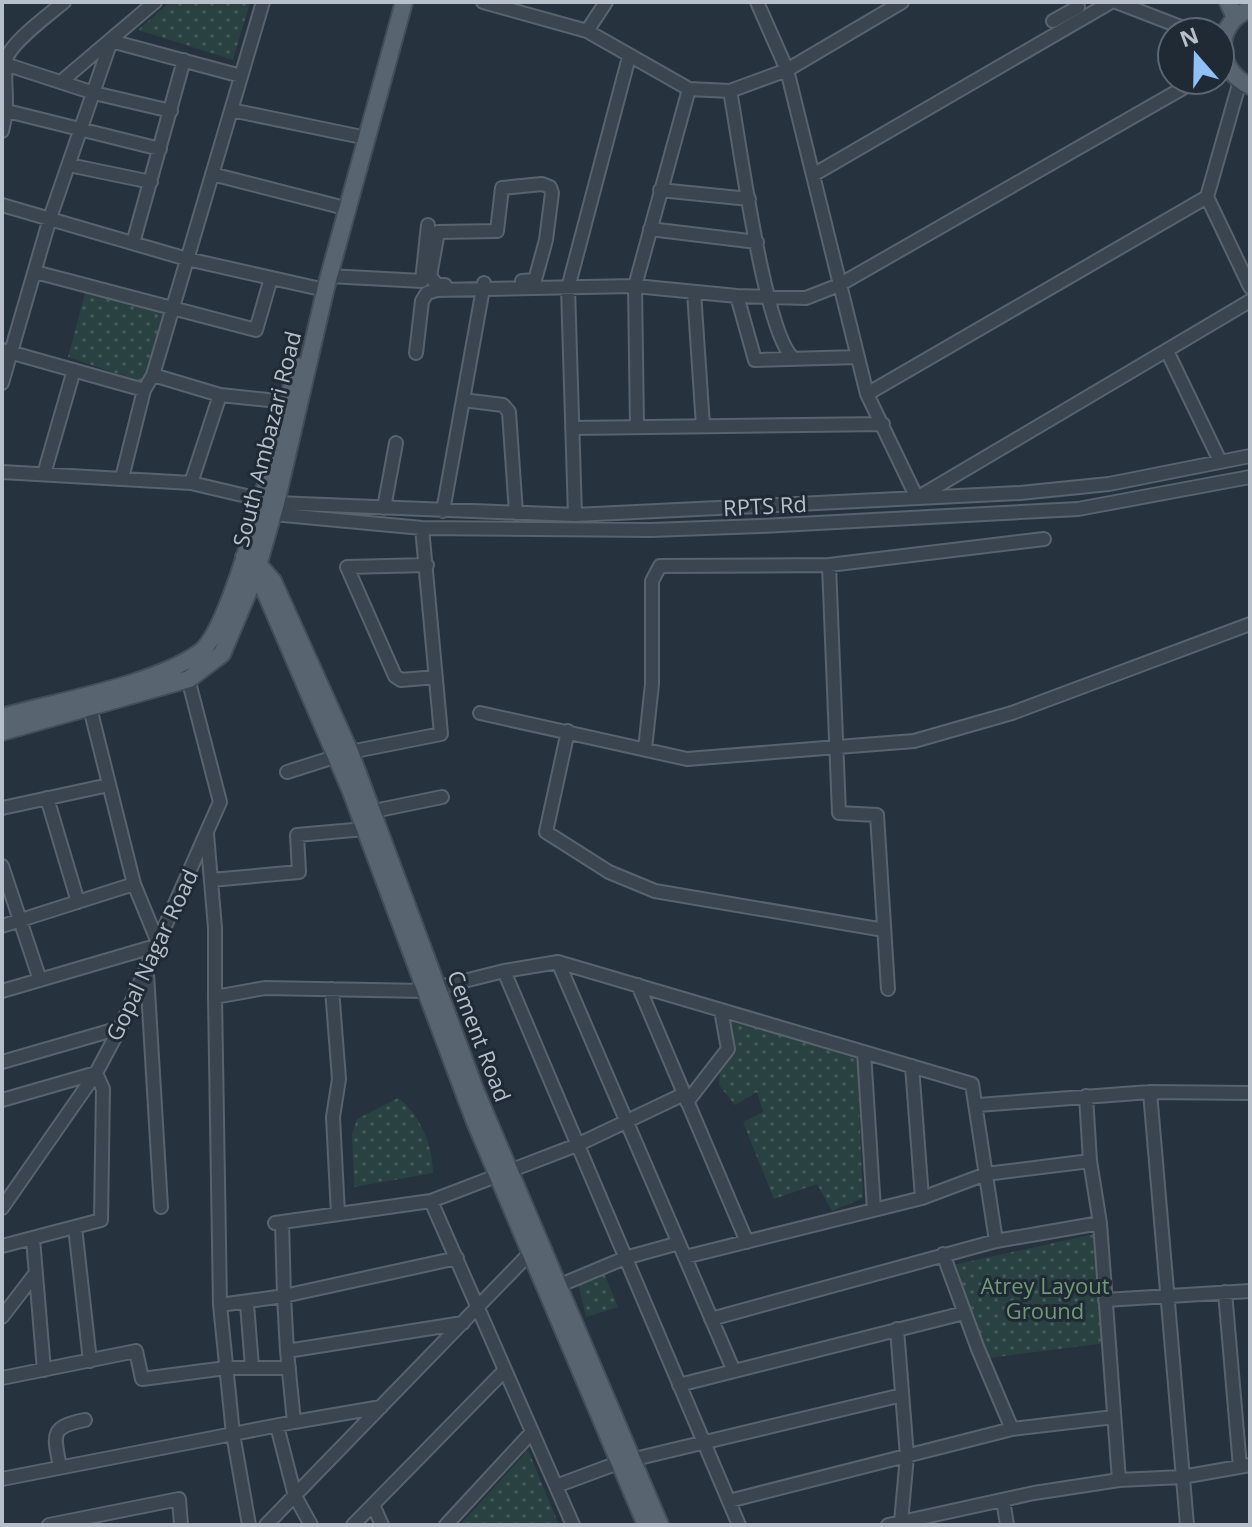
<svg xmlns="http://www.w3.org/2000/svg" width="1252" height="1527" font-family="'Open Sans',sans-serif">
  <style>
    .green { fill: url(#green-dots) }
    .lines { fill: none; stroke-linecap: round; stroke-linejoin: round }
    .minor-casing { stroke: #58636d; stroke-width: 16 }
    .major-casing { stroke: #444e58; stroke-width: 20 }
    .minor { stroke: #3a454f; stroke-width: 12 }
    .major { stroke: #58646f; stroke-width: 16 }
    .labels { text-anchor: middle; stroke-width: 6; stroke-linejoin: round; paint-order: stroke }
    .street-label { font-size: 22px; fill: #b7c0ca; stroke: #1f2a34 }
    .park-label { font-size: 22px; fill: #6f9a75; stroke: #1f2a34 }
  </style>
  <defs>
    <pattern id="green-dots" width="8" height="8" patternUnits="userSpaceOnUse" patternTransform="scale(2)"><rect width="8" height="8" fill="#294141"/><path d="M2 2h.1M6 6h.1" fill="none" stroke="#465b5b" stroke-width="1.8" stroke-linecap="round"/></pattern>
  </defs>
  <rect width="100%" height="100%" fill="#26333f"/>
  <path class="green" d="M170 2H250L233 60 138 30Z
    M85 293 163 312 144 383 68 357Z
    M723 1018 857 1059 863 1198 832 1211 817 1184 774 1199 743 1122 763 1112 757 1092 735 1105 719 1085Z
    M398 1098C420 1114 433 1146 433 1173L354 1187 352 1135 357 1119Z
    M1095 1234 1105 1343 990 1358 953 1265Z
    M604 1273 618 1307 586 1317 578 1284Z
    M528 1450 559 1525H460Z"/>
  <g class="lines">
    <g class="minor-casing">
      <path id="minor" d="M483 2 587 31 689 89 730 91 787 70 902 2
        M757 2 787 70 867 394 917 498 1250 301
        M1116 2 1194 32
        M1053 21 1078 7
        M587 31 606 2
        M2 63 94 93 171 111
        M63 80 155 2
        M1240 81 1207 197 1250 287
        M730 91C739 137 764 335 794 359
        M231 110 357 136
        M7 111 160 149
        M2 131C10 103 3 85 6 61 8 44 50 14 64 2
        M69 165 151 182
        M212 174 337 206
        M813 175 1111 2
        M660 190 749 199
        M2 205 187 259 325 290
        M650 229 757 242
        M133 243 184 60
        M35 272 256 330 271 278
        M329 276 422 281 428 225
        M445 285H437L430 276 438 232 497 231 502 188 542 184 550 187 552 193 546 240 535 280 522 281
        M694 292 703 426
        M737 296 755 360 858 357
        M2 350 144 390
        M1167 351 1220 461
        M416 353 422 301 427 293 437 290 635 286 737 296 806 298 839 285 1197 80
        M153 375 220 395 287 402
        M2 383 50 218 111 41 241 76
        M867 394 1207 197
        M463 400 503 405 509 412 516 513
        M637 427 635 286 689 89
        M572 428 883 424
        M2 472 191 483 276 503 575 515 1020 493 1109 484 1250 456
        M44 474 74 370
        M122 478 144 390 153 375 263 2
        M191 483 220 395
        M384 508 396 443
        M443 511 484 283
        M273 514 422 528 651 530 760 526 1078 509 1250 477
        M575 515 568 288 629 57
        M427 565 347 567 395 676 401 680 436 677
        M829 565 839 813 877 815 888 989
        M480 713 687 759 914 741 1012 713 1250 624
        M568 731 546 832 609 872 655 891 884 930
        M645 749 652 684V581L660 566 829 565 1044 539
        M287 772 350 752 441 734 422 528
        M47 798 78 902
        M2 808 109 785
        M374 811 442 797
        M207 834 215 928V997L265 988 424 991 504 971 558 962 972 1084 996 1241
        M2 866 40 980
        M211 880 299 872 297 835 365 829
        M2 926 134 884
        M558 962 733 1369
        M504 971 739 1525
        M147 974 161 1207
        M638 985 747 1242
        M332 989 339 1079 333 1117 338 1214
        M2 991 159 945 134 884 90 708
        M215 997 220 1305 233 1434 294 1422 287 1351 463 1323
        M864 1052 874 1210
        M2 1062 120 1028
        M912 1066 922 1198
        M1150 1092 1187 1525
        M1086 1096 1090 1161 1100 1223 1119 1480
        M2 1100 96 1073 103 1089 101 1220 2 1246
        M687 1102 728 1049 721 1010
        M978 1105 1150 1092 1250 1093
        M431 1201 573 1525
        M2 1208 96 1073 120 1028 220 802 184 663
        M275 1223 431 1201 577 1145 684 1094
        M75 1227 90 1361
        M33 1239 44 1370
        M943 1254 978 1349 1012 1429
        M685 1257 922 1198 986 1174 1090 1161
        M558 1286 625 1258 679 1243
        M1225 1292 1240 1467
        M1105 1300 1250 1291
        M247 1304 252 1367
        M220 1305 284 1296 282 1222
        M2 1317 35 1274
        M711 1319 996 1241 1100 1223
        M897 1329 907 1456 901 1522
        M287 1351 284 1296 457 1258
        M2 1378 136 1351 142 1379 226 1368H289
        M679 1385 964 1313
        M294 1422 381 1407
        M277 1426 295 1496 311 1525
        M60 1467C54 1435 49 1427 85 1420
        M2 1479 233 1434 249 1525
        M556 1486 618 1463 902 1395
        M1003 1500 1007 1525
        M729 1501 1012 1429 1114 1417
        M373 1505 382 1525
        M49 1525 179 1499 181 1525
        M266 1525 530 1253
        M353 1525 505 1370
        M446 1525 532 1432
        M888 1525 1034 1493 1119 1480 1182 1477 1250 1465"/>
    </g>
    <g class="major-casing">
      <path id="major" d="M1228 2 1235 17
        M1250 9C1213 24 1215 70 1250 86
        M244 557 259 565 273 581 350 752 476 1092 660 1525
        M241 568 255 576 264 589 350 789 475 1122 646 1525
        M2 717C58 701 154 685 199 653 235 629 282 419 297 366
        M2 732 189 679 222 654 255 576 276 503 326 287 404 2"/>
    </g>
    <use href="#minor" class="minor"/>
    <use href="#major" class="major"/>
  </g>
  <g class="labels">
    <g class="street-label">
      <text transform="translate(267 439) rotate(-76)" y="8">South Ambazari Road</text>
      <text transform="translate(765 506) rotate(-3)" y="8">RPTS Rd</text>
      <text transform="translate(152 955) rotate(-65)" y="8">Gopal Nagar Road</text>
      <text transform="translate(479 1036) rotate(69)" y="8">Cement Road</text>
    </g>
    <g class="park-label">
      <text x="1045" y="1294">Atrey Layout<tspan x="1045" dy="25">Ground</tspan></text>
    </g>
  </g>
  <rect width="1252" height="1527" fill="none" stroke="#b7c0ca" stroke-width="8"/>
  <g transform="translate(1196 56) rotate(340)"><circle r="38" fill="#1f2a34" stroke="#5c6670" stroke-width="2"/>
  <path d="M0-6L14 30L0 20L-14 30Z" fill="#91c0f4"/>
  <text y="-12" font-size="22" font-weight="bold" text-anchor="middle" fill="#b7c0ca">N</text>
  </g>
</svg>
